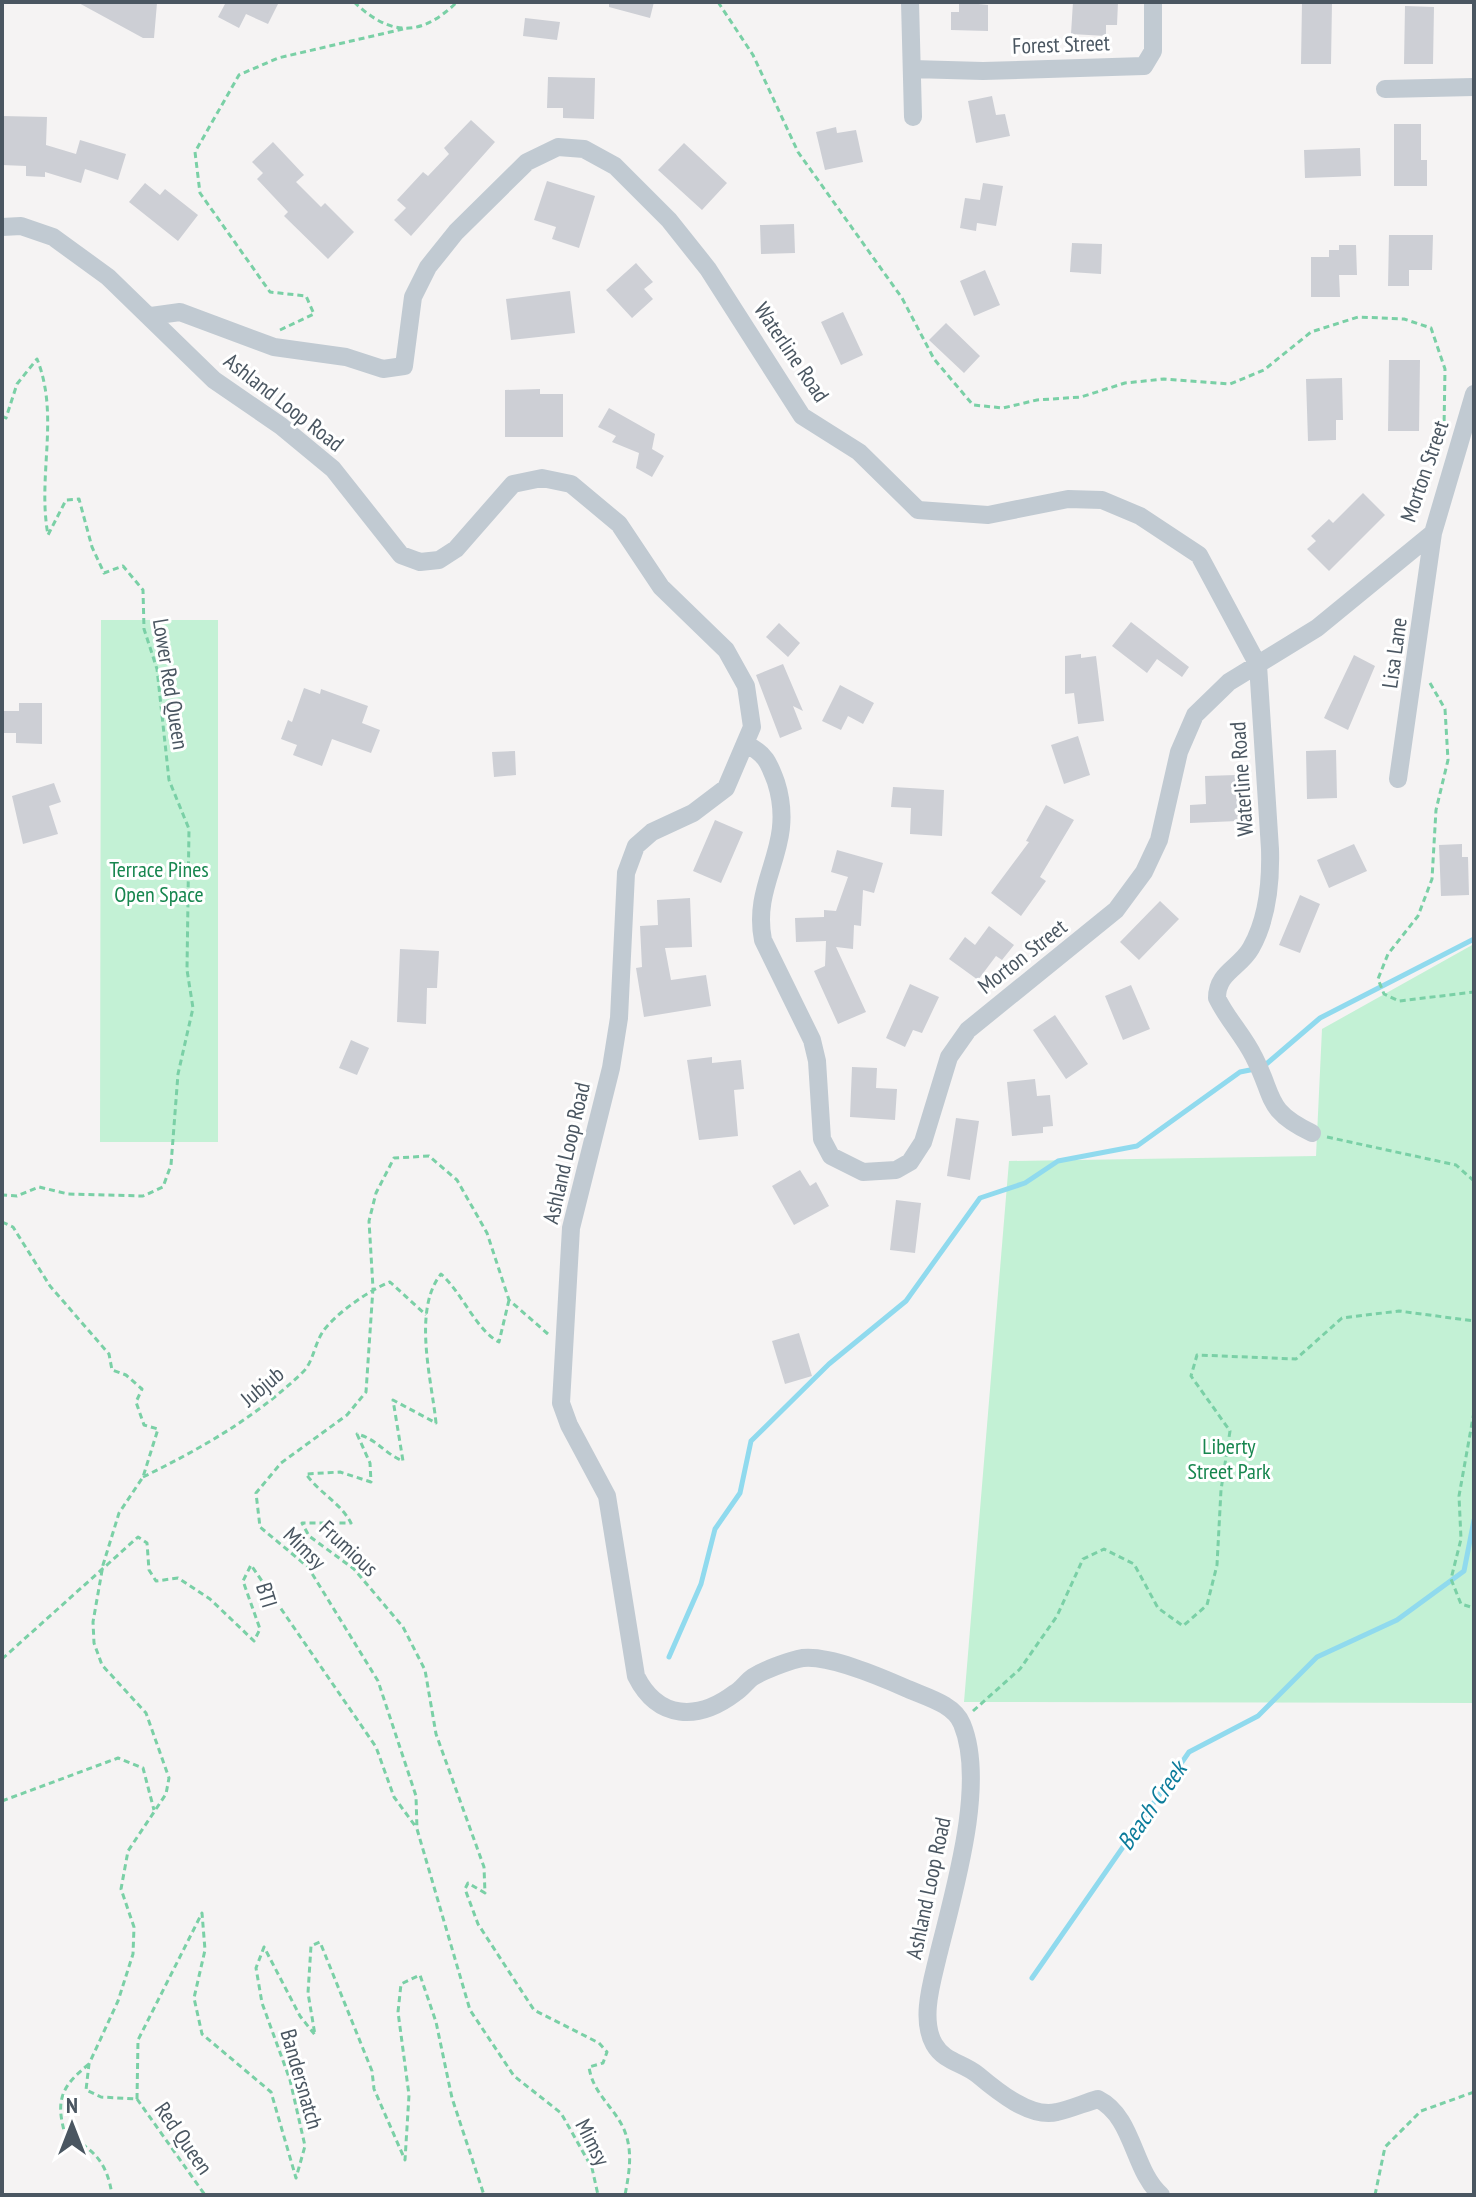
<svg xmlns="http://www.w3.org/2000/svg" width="1476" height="2197" font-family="'PT Sans Narrow',sans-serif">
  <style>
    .green { fill: #c3f1d5 }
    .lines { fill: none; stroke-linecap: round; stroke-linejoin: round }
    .stream { stroke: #90daee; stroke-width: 5 }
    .building { fill: #cdcfd5 }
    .path { stroke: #7ad0a6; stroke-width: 3; stroke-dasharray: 6 4; stroke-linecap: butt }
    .street { stroke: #c1cad2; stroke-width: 18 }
    .labels { text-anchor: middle; stroke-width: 6; stroke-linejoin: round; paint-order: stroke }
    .street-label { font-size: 22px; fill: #4a5661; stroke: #fff }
    .park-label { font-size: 22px; fill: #17864f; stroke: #fff }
    .water-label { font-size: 24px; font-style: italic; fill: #0c7c9b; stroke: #fff }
  </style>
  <rect width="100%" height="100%" fill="#f5f3f3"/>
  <path class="green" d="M101 620H218V1142H100Z
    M1474 944V1703L964 1702 1009 1161 1316 1156 1322 1029Z"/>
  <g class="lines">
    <path class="stream" d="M1264 1066 1320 1018 1474 939
      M669 1657 701 1584 715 1529 740 1493 751 1441 829 1364 906 1301 980 1198 1025 1183 1058 1161 1137 1146 1240 1072 1255 1069
      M1032 1978 1189 1752 1258 1716 1317 1657 1397 1620 1464 1571 1474 1520"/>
  </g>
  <path class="building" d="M77 2 157 3 154 38H143Z
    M221 2H279L268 24 246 14 239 28 218 17 225 4Z
    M609 2H654L650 18 609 7Z
    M959 2 988 5V31L951 30V12H959Z
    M1073 2H1118L1117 25H1106V36L1071 34Z
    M1302 2H1332L1331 64H1301Z
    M1405 6 1434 7 1433 64H1404Z
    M525 18 560 22 557 40 523 36Z
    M548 77 595 78 594 119 563 118V108H547Z
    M992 96 996 115 1005 114 1010 136 976 143 968 101Z
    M2 116 47 117 46 145 76 154 80 140 126 154 118 180 85 169 81 183 45 172V177L26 176V166L2 165Z
    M471 120 495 142 411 236 394 220 406 208 397 200 423 172 428 176 449 154 444 148Z
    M1394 124H1421V160H1427V186H1394Z
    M836 127 837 133 856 130 863 162 825 170 816 132Z
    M273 142 304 175 296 182 321 207 325 203 354 232 328 259 284 216 288 212 257 179 263 173 252 162Z
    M684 143 727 183 702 210 658 170Z
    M1360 148 1361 176 1305 178 1304 150Z
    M547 181 595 196 579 248 552 239 556 227 534 220Z
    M145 183 160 195 165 189 198 215 178 241 129 202Z
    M983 183 1003 186 996 226 977 223 976 231 960 228 965 198 980 200Z
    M794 224 795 253 761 254 760 225Z
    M1389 235H1433L1432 270H1409V286H1388Z
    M1072 243 1102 244 1101 274 1070 272Z
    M1339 245H1356L1357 275H1339L1340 297H1311V257H1329V250H1339Z
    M636 263 653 282 644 289 653 299 632 318 606 290Z
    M985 270 1000 305 974 316 960 281Z
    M570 291 575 333 511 340 506 299Z
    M843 312 863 355 841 365 821 322Z
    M946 323 980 356 964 373 929 340Z
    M1389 360H1420L1419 431H1388Z
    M1342 378 1343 420H1336V440L1308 441 1306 379Z
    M540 389V394H563V437H505V390Z
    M609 408 655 434 652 449 664 456 652 477 636 468 639 453 612 442 616 436 598 427Z
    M1363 493 1385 515 1329 571 1307 549 1316 541 1311 536 1329 519 1333 523Z
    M1131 622 1189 667 1182 677 1157 659 1147 673 1112 646Z
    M779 623 800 643 788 657 766 637Z
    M1081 654V658L1096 656 1104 721 1078 724 1074 693 1065 694V656Z
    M1354 655 1375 666 1348 730 1324 718Z
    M783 664 803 711 793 706 802 729 780 738 756 675Z
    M840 685 874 703 863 724 848 716 841 730 822 721Z
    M304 688 320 694 321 689 368 706 362 723 380 730 371 753 332 739 322 766 293 755 297 745 281 739 288 720 292 722Z
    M19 703H42V744L16 743V733H2V711H19Z
    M1078 736 1090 775 1064 784 1051 745Z
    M1336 750 1337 798 1307 799 1306 751Z
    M515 751 516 775 494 777 492 752Z
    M1236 775 1238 821 1190 823V805L1206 804 1205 776Z
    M54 783 61 802 49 806 58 834 23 844 12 796Z
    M893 787 944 790 942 836 910 834 911 808 891 807Z
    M1046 805 1074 820 1040 877 1046 881 1021 916 991 893 1029 842 1026 841Z
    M715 820 743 832 721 883 693 871Z
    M1354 844 1367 871 1329 888 1317 860Z
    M1462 844V857H1468L1469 895 1441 896 1439 845Z
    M837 850 883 863 874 893 863 890 861 926 854 925 853 949 836 947 866 1012 838 1024 814 971 825 966 826 941 796 942 795 918 824 917V910L836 911 848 877 831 872Z
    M1300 895 1320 904 1300 953 1279 945Z
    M690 898 692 947 665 948 671 980 706 975 711 1006 644 1017 636 968 642 967 640 926 658 925 657 900Z
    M1160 901 1179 919 1139 960 1120 942Z
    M989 926 1014 945 1002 960 996 956 978 980 949 959 965 937 975 945Z
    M400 949 439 951 437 988H427L426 1024 397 1022Z
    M910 984 939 997 922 1033 913 1030 905 1047 886 1038Z
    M1131 985 1150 1029 1123 1040 1105 996Z
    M1055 1015 1088 1064 1066 1079 1033 1030Z
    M351 1040 369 1048 357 1075 339 1068Z
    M712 1057V1063L741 1060 744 1089 734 1090 738 1136 699 1140 687 1060Z
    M852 1067 877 1068 876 1088 897 1089 895 1120 850 1117Z
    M1035 1079 1037 1096 1050 1095 1053 1126 1043 1127V1133L1012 1136 1007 1082Z
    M956 1118 979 1121 970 1180 947 1176Z
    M800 1170 810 1186 816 1182 829 1206 794 1225 772 1186Z
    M896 1200 921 1203 915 1253 890 1250Z
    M799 1333 812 1376 785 1384 772 1341Z"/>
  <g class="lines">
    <path class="path" d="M354 2C391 37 421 37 457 2
      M718 2 753 55 798 152 902 298 934 359 973 405 1003 408 1037 400 1081 397 1125 383 1164 379 1230 384 1264 370 1311 332 1358 317 1404 319 1431 328 1445 369 1444 429
      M280 330 314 314 306 296 270 292 200 193 195 152 239 75 278 58 403 29
      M2 416 6 418 17 384 37 359C60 416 37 475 48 535L66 500 79 499 92 547 104 573 123 566 143 590 144 629 157 669 169 780 189 829 187 970 193 1008 178 1074 171 1165 163 1187 143 1196 68 1194 39 1187 17 1196 2 1195
      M1430 683 1445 709 1448 760 1436 810 1432 879 1418 916 1388 954 1378 979 1384 994 1399 1001 1474 992
      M1327 1137 1456 1165 1474 1181
      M2 1222 13 1227 50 1286 109 1354 112 1370 126 1375 142 1389 136 1402 144 1425 158 1429 143 1477 119 1513 103 1565 93 1622 94 1643 102 1665 146 1713 169 1778 166 1794 128 1851 121 1889 134 1927 133 1954 118 2001 89 2064 86 2090 101 2097 136 2099
      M509 1300 499 1342C476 1330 463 1294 441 1274 412 1310 432 1381 436 1423L393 1400 403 1461C385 1454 377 1439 357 1434L370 1463 371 1482 340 1472 306 1474C319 1493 340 1502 351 1523H302L309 1536 354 1569 403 1627 425 1670 436 1734 484 1867 485 1893 468 1883 465 1889 478 1924 534 2010 599 2043 607 2052 603 2063 589 2067C593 2095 616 2108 625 2132 633 2153 629 2174 625 2195
      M548 1334 509 1300 487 1233 457 1180 429 1156 394 1158 376 1193 369 1221 373 1288 366 1392 347 1415 281 1463 256 1493 260 1527 308 1567 378 1681 416 1796 417 1829 470 2010 514 2076 561 2113 592 2168 598 2195
      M1474 1412 1459 1496 1461 1539 1451 1579 1461 1604 1474 1608
      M143 1477C202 1448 255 1418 303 1372 313 1362 314 1346 322 1333 333 1315 371 1289 390 1282L426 1315
      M2 1659 138 1537 147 1543 149 1570 156 1581 178 1578 210 1599 254 1641 260 1629 243 1581 251 1565 376 1747 394 1797 416 1827
      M973 1711 1020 1669 1057 1616 1083 1559 1104 1549 1134 1564 1158 1608 1183 1626 1207 1605 1217 1565 1221 1490 1230 1431 1191 1376 1197 1355 1296 1359 1342 1318 1399 1311 1474 1321
      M2 1801 118 1758 143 1768 154 1810
      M89 2064C62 2086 55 2099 65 2134 93 2149 107 2161 112 2195
      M137 2099 138 2040 202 1913 205 1950 194 1998 202 2034 271 2092 296 2178 305 2146 290 2080 262 2003 256 1968 264 1947 300 2016 315 2035 308 1993 311 1946 320 1942 372 2071 374 2089 405 2160 409 2095 398 2012 401 1984 420 1975 436 2022 452 2098 484 2195
      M137 2099 205 2195
      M1375 2195 1385 2147 1421 2111 1474 2092"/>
    <path class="street" d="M910 2 913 117
      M912 69 983 71 1144 66 1153 51V2
      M1385 89 1474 87
      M2 227 21 226 53 237 108 277 214 380 281 426 333 469 401 555 420 562 439 560 456 549 513 484 542 478 571 484 619 524 661 587 726 650 746 686 752 727 726 788 693 813 652 832 636 846 626 873 619 1018 611 1068 571 1228 561 1403 569 1425 607 1496 636 1676C658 1720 698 1721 735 1693 742 1689 747 1681 753 1677 764 1670 786 1662 798 1659 824 1652 883 1678 908 1689 926 1697 954 1704 962 1724 987 1784 953 1894 938 1956 932 1982 920 2019 934 2044 944 2062 964 2063 978 2075 997 2091 1031 2119 1057 2112 1071 2109 1084 2103 1098 2099 1134 2117 1133 2171 1161 2195
      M151 316 180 312 274 347 346 357 383 369 404 366 413 297 428 267 456 232 527 162 558 147 584 149 615 166 669 220 708 269 802 416 859 452 918 510 988 515 1068 499 1102 500 1140 516 1199 555 1258 665 1270 849C1271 883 1268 918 1251 948 1240 968 1217 972 1217 998 1227 1019 1244 1036 1254 1057 1275 1097 1264 1110 1312 1133
      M747 745C765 753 769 763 776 782 797 848 751 880 763 940L812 1040 817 1061 822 1139 831 1156 863 1172 896 1170 910 1162 923 1142 949 1057 968 1030 1116 910 1144 872 1159 840 1179 752 1195 715 1229 682 1317 628 1433 533 1474 394
      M1398 779 1433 533"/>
  </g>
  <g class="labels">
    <g class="street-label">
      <text transform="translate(1061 44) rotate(-2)" y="8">Forest Street</text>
      <text transform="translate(792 352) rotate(56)" y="8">Waterline Road</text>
      <text transform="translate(284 402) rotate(38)" y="8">Ashland Loop Road</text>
      <text transform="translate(1424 471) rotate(-71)" y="8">Morton Street</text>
      <text transform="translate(1394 653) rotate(-82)" y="8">Lisa Lane</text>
      <text transform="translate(171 684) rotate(81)" y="8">Lower Red Queen</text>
      <text transform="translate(1241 779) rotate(-94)" y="8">Waterline Road</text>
      <text transform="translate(1022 956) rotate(-38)" y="8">Morton Street</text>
      <text transform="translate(566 1153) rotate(-77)" y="8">Ashland Loop Road</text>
      <text transform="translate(262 1386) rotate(-40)" y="8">Jubjub</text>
      <text transform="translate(305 1548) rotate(45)" y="8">Mimsy</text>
      <text transform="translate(349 1548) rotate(43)" y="8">Frumious</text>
      <text transform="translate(267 1595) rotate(73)" y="8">BTI</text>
      <text transform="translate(928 1888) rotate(-78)" y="8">Ashland Loop Road</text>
      <text transform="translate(302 2079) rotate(74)" y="8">Bandersnatch</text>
      <text transform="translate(184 2138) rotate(55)" y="8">Red Queen</text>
      <text transform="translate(593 2142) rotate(63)" y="8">Mimsy</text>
    </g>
    <g class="park-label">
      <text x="159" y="877">Terrace Pines<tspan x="159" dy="25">Open Space</tspan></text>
      <text x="1229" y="1454">Liberty<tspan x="1229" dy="25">Street Park</tspan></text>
    </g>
    <g class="water-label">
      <text transform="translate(1152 1806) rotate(-55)" y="8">Beach Creek</text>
    </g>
  </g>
  <rect width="1476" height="2197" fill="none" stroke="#4a5661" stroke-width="8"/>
  <g transform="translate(72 2125)" stroke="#ffffff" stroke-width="6" paint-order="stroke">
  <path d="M0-6L14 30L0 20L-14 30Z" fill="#4a5661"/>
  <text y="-12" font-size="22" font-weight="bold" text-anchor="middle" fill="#4a5661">N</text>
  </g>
</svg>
